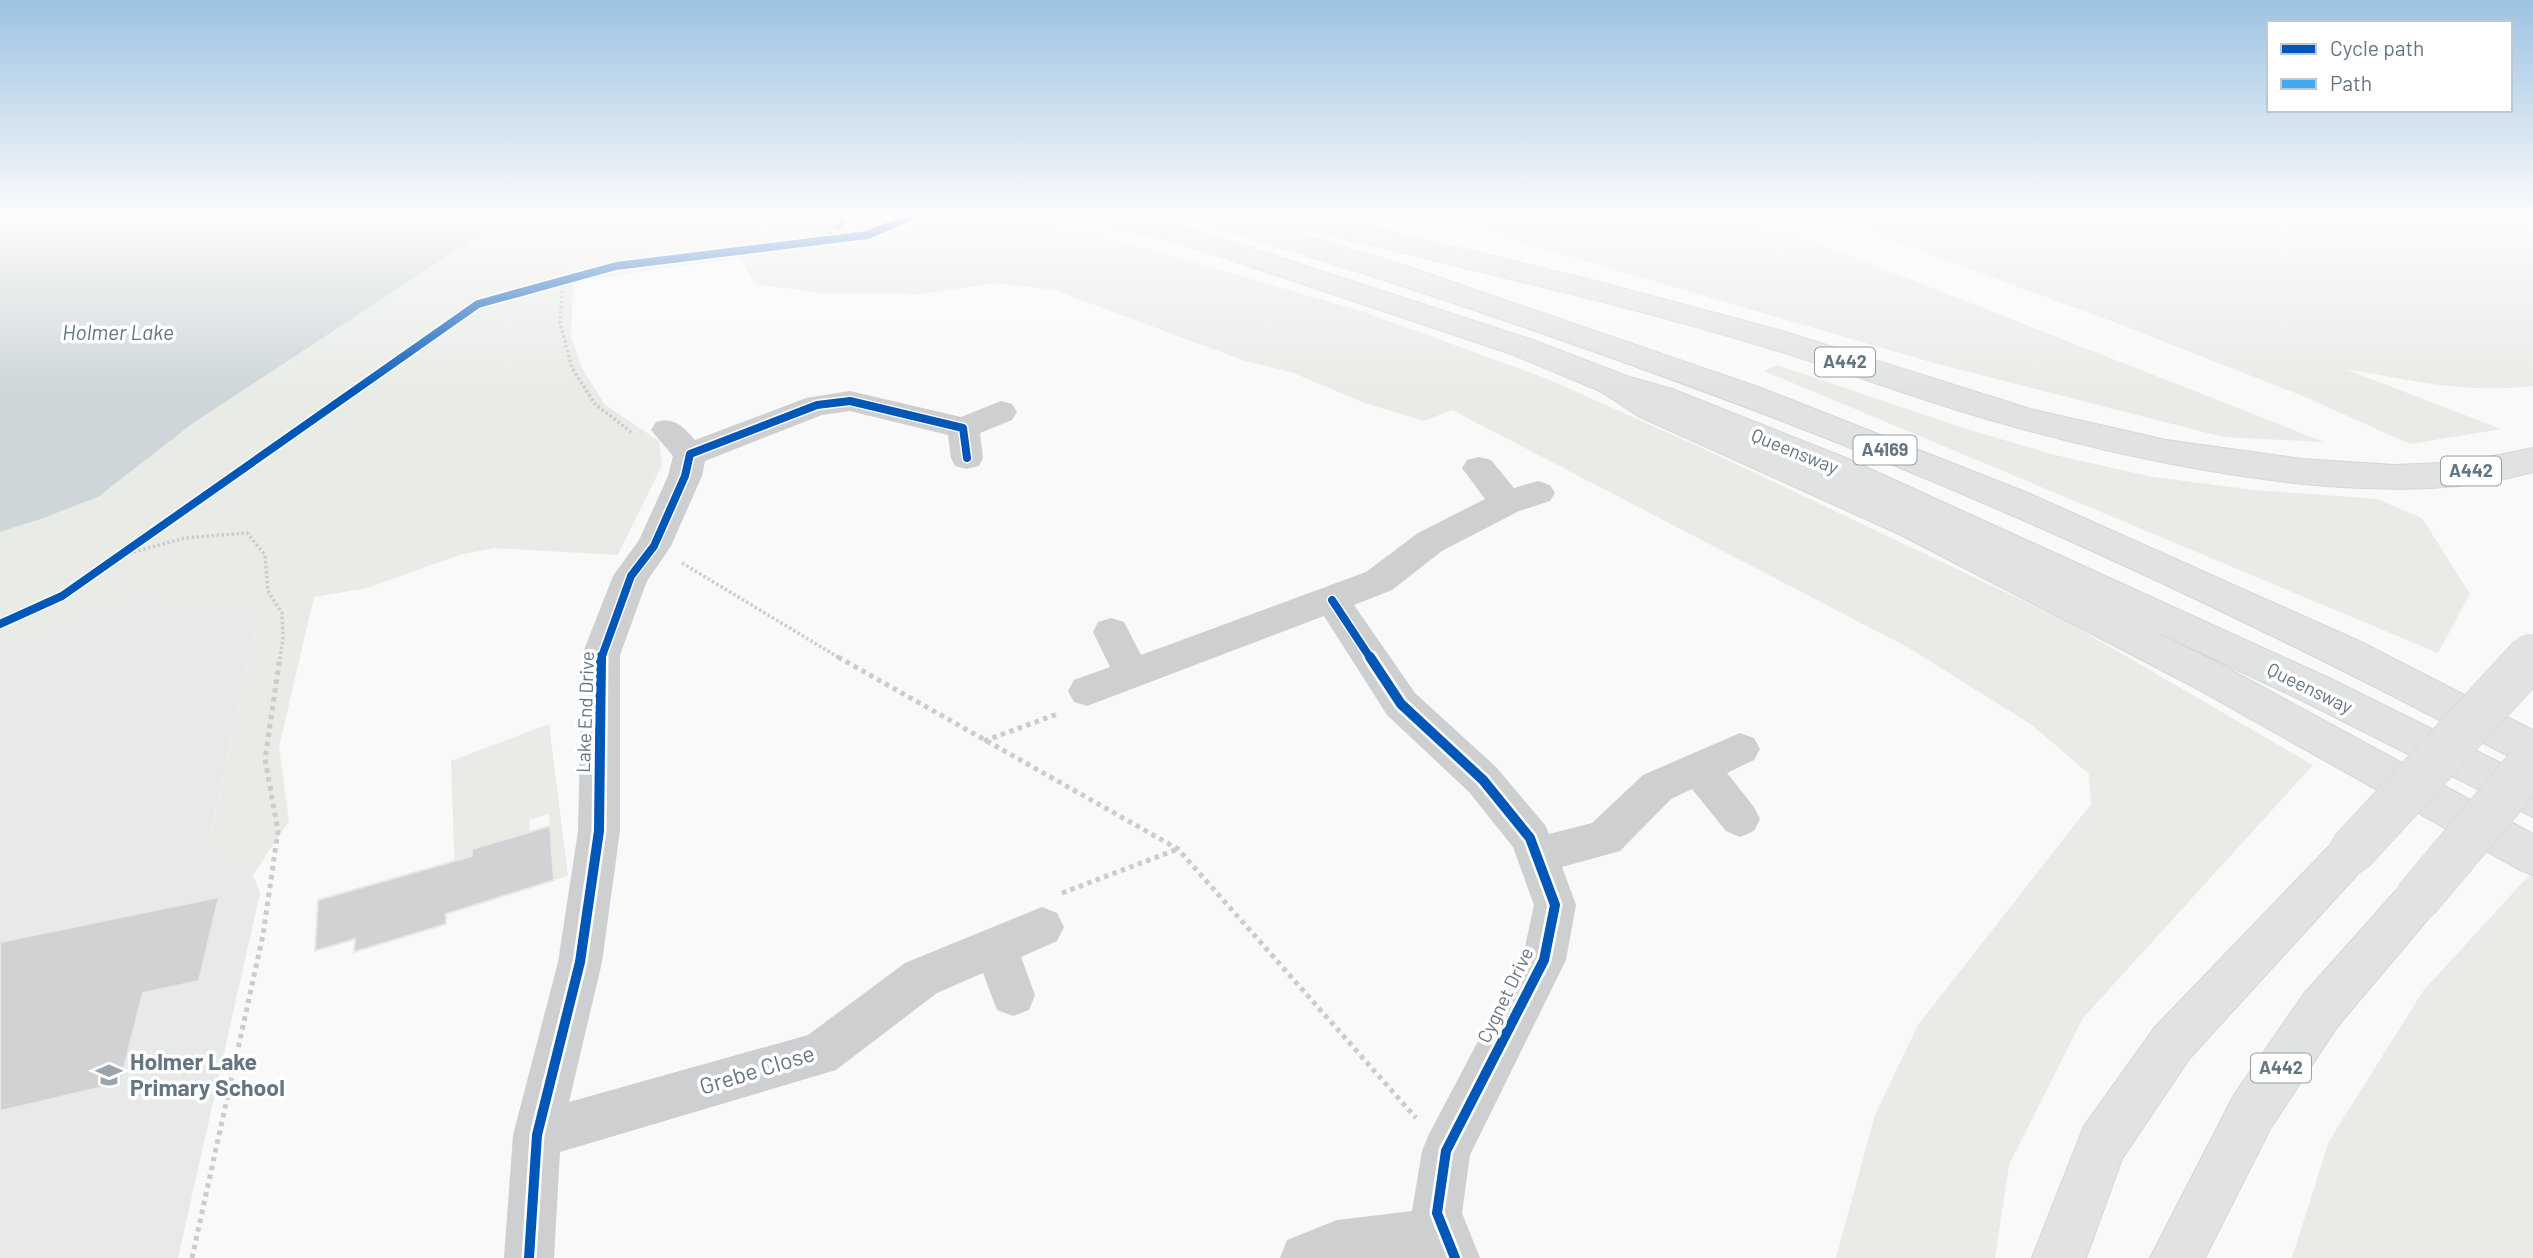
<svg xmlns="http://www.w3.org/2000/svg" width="2533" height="1258" font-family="Barlow,sans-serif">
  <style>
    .built { fill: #e8e9e9 }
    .green { fill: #e8ebe6 }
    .water { fill: #ced6d9 }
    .building { fill: #d0d2d3; stroke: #e8e8e8; stroke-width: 2 }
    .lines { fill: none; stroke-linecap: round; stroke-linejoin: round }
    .primary-casing { stroke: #d5d6d7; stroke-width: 2 }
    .highway-casing { stroke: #d5d6d6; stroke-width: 2 }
    .path-far1 { stroke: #cbcccd; stroke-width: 3.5; stroke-dasharray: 2.5 2.5; stroke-linecap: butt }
    .path { stroke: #cbcccd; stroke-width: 5; stroke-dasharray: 4.5 4.5; stroke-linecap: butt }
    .street { fill: #cecfd0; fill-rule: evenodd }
    .primary { fill: #e1e2e2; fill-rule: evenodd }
    .highway { fill: #e1e2e2; fill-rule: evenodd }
    .primary-bridge-far1-casing { stroke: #d5d6d7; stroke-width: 35; stroke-linecap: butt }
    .primary-bridge-casing { stroke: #d5d6d7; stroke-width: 47; stroke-linecap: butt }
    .highway-bridge-casing { stroke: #d5d6d6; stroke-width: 47; stroke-linecap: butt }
    .primary-bridge-far1 { stroke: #e1e2e2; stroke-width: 33 }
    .primary-bridge { stroke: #e1e2e2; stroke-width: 46 }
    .highway-bridge { stroke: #e1e2e2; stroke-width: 46 }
    .quiet { stroke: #3fa9f5; stroke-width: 6; stroke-dasharray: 12 6; stroke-linecap: butt }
    .cycleway-far1-casing { stroke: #fff; stroke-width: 11 }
    .cycleway-casing { stroke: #fff; stroke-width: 15 }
    .cycleway-far1 { stroke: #0057b8; stroke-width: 8 }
    .cycleway { stroke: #0057b8; stroke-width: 10 }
    .labels { text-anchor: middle; stroke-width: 7; stroke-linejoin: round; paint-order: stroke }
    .shield { fill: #fff; stroke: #939fa8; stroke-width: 2 }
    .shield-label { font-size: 18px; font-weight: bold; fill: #657683 }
    .street-label { font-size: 19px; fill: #657683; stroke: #fff }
    .water-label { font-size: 21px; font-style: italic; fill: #60757c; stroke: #fff }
    .near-poi-label { font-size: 23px; font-weight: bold; fill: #657683; stroke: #fff; text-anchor: start }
    .near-street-label { font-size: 23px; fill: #657683; stroke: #fff }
  </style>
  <rect width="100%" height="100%" fill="#f9f9f9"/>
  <path class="built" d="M127 597 259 612 208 846 253 875 260 893 178 1258H0V651Z"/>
  <path class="green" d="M508 216H1022L1087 231 1364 312 1545 378 1700 447 2062 619 2313 765 2083 1018 2009 1165 1995 1258H1836L1875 1115 1918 1025 2091 804 2089 774 2032 725 1909 648 1452 410 1424 421 1365 403 1291 372 1245 361 1054 290 995 283 922 294 820 293 755 284 740 258 573 282 571 337 582 368 605 405 659 441 662 465 618 555 494 548 459 555 367 588 314 597 279 747 289 821 253 875 208 847 259 612 127 597 0 651V532L41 519 98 497 192 424Z
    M1431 216H1739L1800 236 2324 442 2223 437 1934 363Z
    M1823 216H2533V386C2462 394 2413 380 2345 369L2501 429 2410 444 2303 396 2101 317Z
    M1777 365 1963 428 2055 455 2153 477 2254 490 2377 499 2422 518 2470 594 2438 653 1764 371Z
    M549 724 568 876 554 880 549 814 529 820 530 832 473 872 455 878 451 761Z
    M2533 871V1258H2292L2329 1141 2423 991Z"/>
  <path class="water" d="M0 216H508L192 424 98 497 41 519 0 532Z"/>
  <path class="building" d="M550 826 554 880 446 914V924L354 952 355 939 315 951 318 900 472 856V849Z
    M219 897 199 981 143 993 120 1083 0 1111V942Z"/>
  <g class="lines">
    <g class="primary-casing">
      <path id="primary" d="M1196 216H1242L1400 264 1761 388 2028 493 2359 641 2533 730V766L2518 761C2349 672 2178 587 2002 511 1742 398 1471 305 1200 222Z
        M1612 372 1672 389 1846 458 2329 678 2533 779V817L2301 700 1822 474 1648 405 1600 391 1596 383 1600 375Z
        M2351 833 2366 839 2373 852 2366 865 2189 1059 2122 1159 2086 1258H2032L2084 1126 2155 1027 2336 839Z"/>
    </g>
    <g class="highway-casing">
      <path id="highway" d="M1088 216H1139L1206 233 1533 340 1624 375 1662 400 1927 517 2220 664 2533 834V875L2518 869 2192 686 1901 535 1638 416 1600 391 1511 354 1186 245 1092 222Z
        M1273 216H1325L1588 279 1779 330 2034 410 2166 440 2302 459 2394 465 2465 462 2533 448V472C2465 491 2397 491 2327 486 2208 476 2092 450 1977 416 1903 394 1830 366 1755 344 1597 297 1436 262 1277 222Z
        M2417 879 2433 885 2439 899 2433 913 2337 1027 2270 1129 2205 1258H2150L2234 1095 2303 995 2401 885Z"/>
    </g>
    <path class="path-far1" d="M563 281 560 323 572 368 595 404 631 432
      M119 556 185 538 247 533 265 555 268 591 282 613 283 637 280 659
      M682 563 841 659"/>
    <path class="path" d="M838 657 1178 849 1416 1118
      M984 741 1060 713
      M1062 893 1178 849
      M192 1258 263 935 278 831 265 759 280 657"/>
    <path class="street" d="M850 391 961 417 1001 401 1012 404 1017 412 1012 420 980 433 983 458 979 466 967 469 955 466 951 458 948 435 850 411 822 415 705 461 702 476 671 546 647 581 620 655V831L602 962 569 1102 808 1035 905 963 1042 907 1057 913 1064 927 1057 941 1021 957 1035 995 1029 1010 1013 1016 997 1010 983 973 937 993 836 1070 560 1152 554 1258H504L513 1135 558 962 578 831 582 655 613 576 639 540 668 476 673 456 651 430 656 422C675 417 682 426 695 440L806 398Z
      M1479 457 1491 460 1514 488 1538 481 1550 485 1555 493 1550 501 1519 511 1442 551 1392 590 1354 605 1415 693 1497 768 1545 825 1549 834 1592 823 1643 775 1740 733 1754 738 1760 749 1754 760 1727 773 1754 807 1760 819 1754 831 1740 837 1726 831 1692 789 1671 799 1620 851 1562 867 1576 905 1566 960 1470 1155 1462 1213 1480 1258H1280L1287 1240 1337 1220 1412 1211 1422 1151 1429 1134 1523 956 1534 905 1513 847 1469 792 1387 715 1324 616 1087 706 1074 702 1068 691 1074 680 1110 667 1093 632 1098 622 1111 618 1124 622 1141 655 1366 572 1418 533 1485 499 1462 468 1467 460Z"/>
    <use href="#primary" class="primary"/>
    <use href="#highway" class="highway"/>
    <g class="primary-bridge-far1-casing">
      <path id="primary-bridge-far1" d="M2529 659 2533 655"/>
    </g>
    <g class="primary-bridge-casing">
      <path id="primary-bridge" d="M2351 852 2531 657"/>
    </g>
    <g class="highway-bridge-casing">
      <path id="highway-bridge" d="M2417 899 2533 761"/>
    </g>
    <use href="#primary-bridge-far1" class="primary-bridge-far1"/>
    <use href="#primary-bridge" class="primary-bridge"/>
    <use href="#highway-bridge" class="highway-bridge"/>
    <path class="quiet" d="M825 242 847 216"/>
    <g class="cycleway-far1-casing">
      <path id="cycleway-far1" d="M1332 600 1371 659
        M0 624 62 596 478 304 616 266 867 235 913 216
        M601 659 631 576 654 546 685 476 690 454 817 405 850 401 963 428 967 458"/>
    </g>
    <g class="cycleway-casing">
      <path id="cycleway" d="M1370 657 1401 704 1483 780 1530 838 1555 905 1544 960 1446 1151 1437 1213 1455 1258
        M529 1258 537 1135 580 962 599 831 601 657"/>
    </g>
    <use href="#cycleway-far1" class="cycleway-far1"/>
    <use href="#cycleway" class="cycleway"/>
  </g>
  <linearGradient id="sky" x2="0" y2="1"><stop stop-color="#9dc2e2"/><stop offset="0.55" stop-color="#fcfcfc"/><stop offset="1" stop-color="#fcfcfc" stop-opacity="0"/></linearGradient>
  <rect width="2533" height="392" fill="url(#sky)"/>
  <defs>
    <g id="school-bare" transform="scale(2.1)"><path d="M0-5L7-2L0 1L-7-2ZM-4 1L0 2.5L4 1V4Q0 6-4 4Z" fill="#99a4ac" stroke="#fff" stroke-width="2.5" paint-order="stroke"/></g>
  </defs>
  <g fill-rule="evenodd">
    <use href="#school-bare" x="109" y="1075"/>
  </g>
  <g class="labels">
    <g class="shield">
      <rect x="1815" y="347.5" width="60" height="29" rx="5"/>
      <rect x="1853.5" y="435.5" width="63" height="29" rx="5"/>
      <rect x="2441" y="456.5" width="60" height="29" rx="5"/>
      <rect x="2251" y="1053.5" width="60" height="29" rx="5"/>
    </g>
    <g class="shield-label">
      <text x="1845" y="368">A442</text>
      <text x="1885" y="456">A4169</text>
      <text x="2471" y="477">A442</text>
      <text x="2281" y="1074">A442</text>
    </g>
    <g class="street-label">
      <text transform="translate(1795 451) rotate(22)" y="7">Queensway</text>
      <text transform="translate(2310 688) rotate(26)" y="7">Queensway</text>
      <text transform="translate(585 712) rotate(-88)" y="7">Lake End Drive</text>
      <text transform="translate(1505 995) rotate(-64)" y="7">Cygnet Drive</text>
    </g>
    <g class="water-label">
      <text x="118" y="340">Holmer Lake</text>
    </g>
    <g class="near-poi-label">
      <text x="130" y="1070">Holmer Lake<tspan x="130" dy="26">Primary School</tspan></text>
    </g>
    <g class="near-street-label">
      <text transform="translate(757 1070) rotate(-17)" y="8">Grebe Close</text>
    </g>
  </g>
  <rect x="2267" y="21" width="245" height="91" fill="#ffffff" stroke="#c1c8cd" stroke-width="2"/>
  <rect x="2281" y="44" width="35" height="10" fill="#0057b8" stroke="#c1c8cd" stroke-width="2"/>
  <text x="2330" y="56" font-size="21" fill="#657683">Cycle path</text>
  <rect x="2281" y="79" width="35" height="10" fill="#3fa9f5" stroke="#c1c8cd" stroke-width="2"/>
  <text x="2330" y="91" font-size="21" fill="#657683">Path</text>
</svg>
